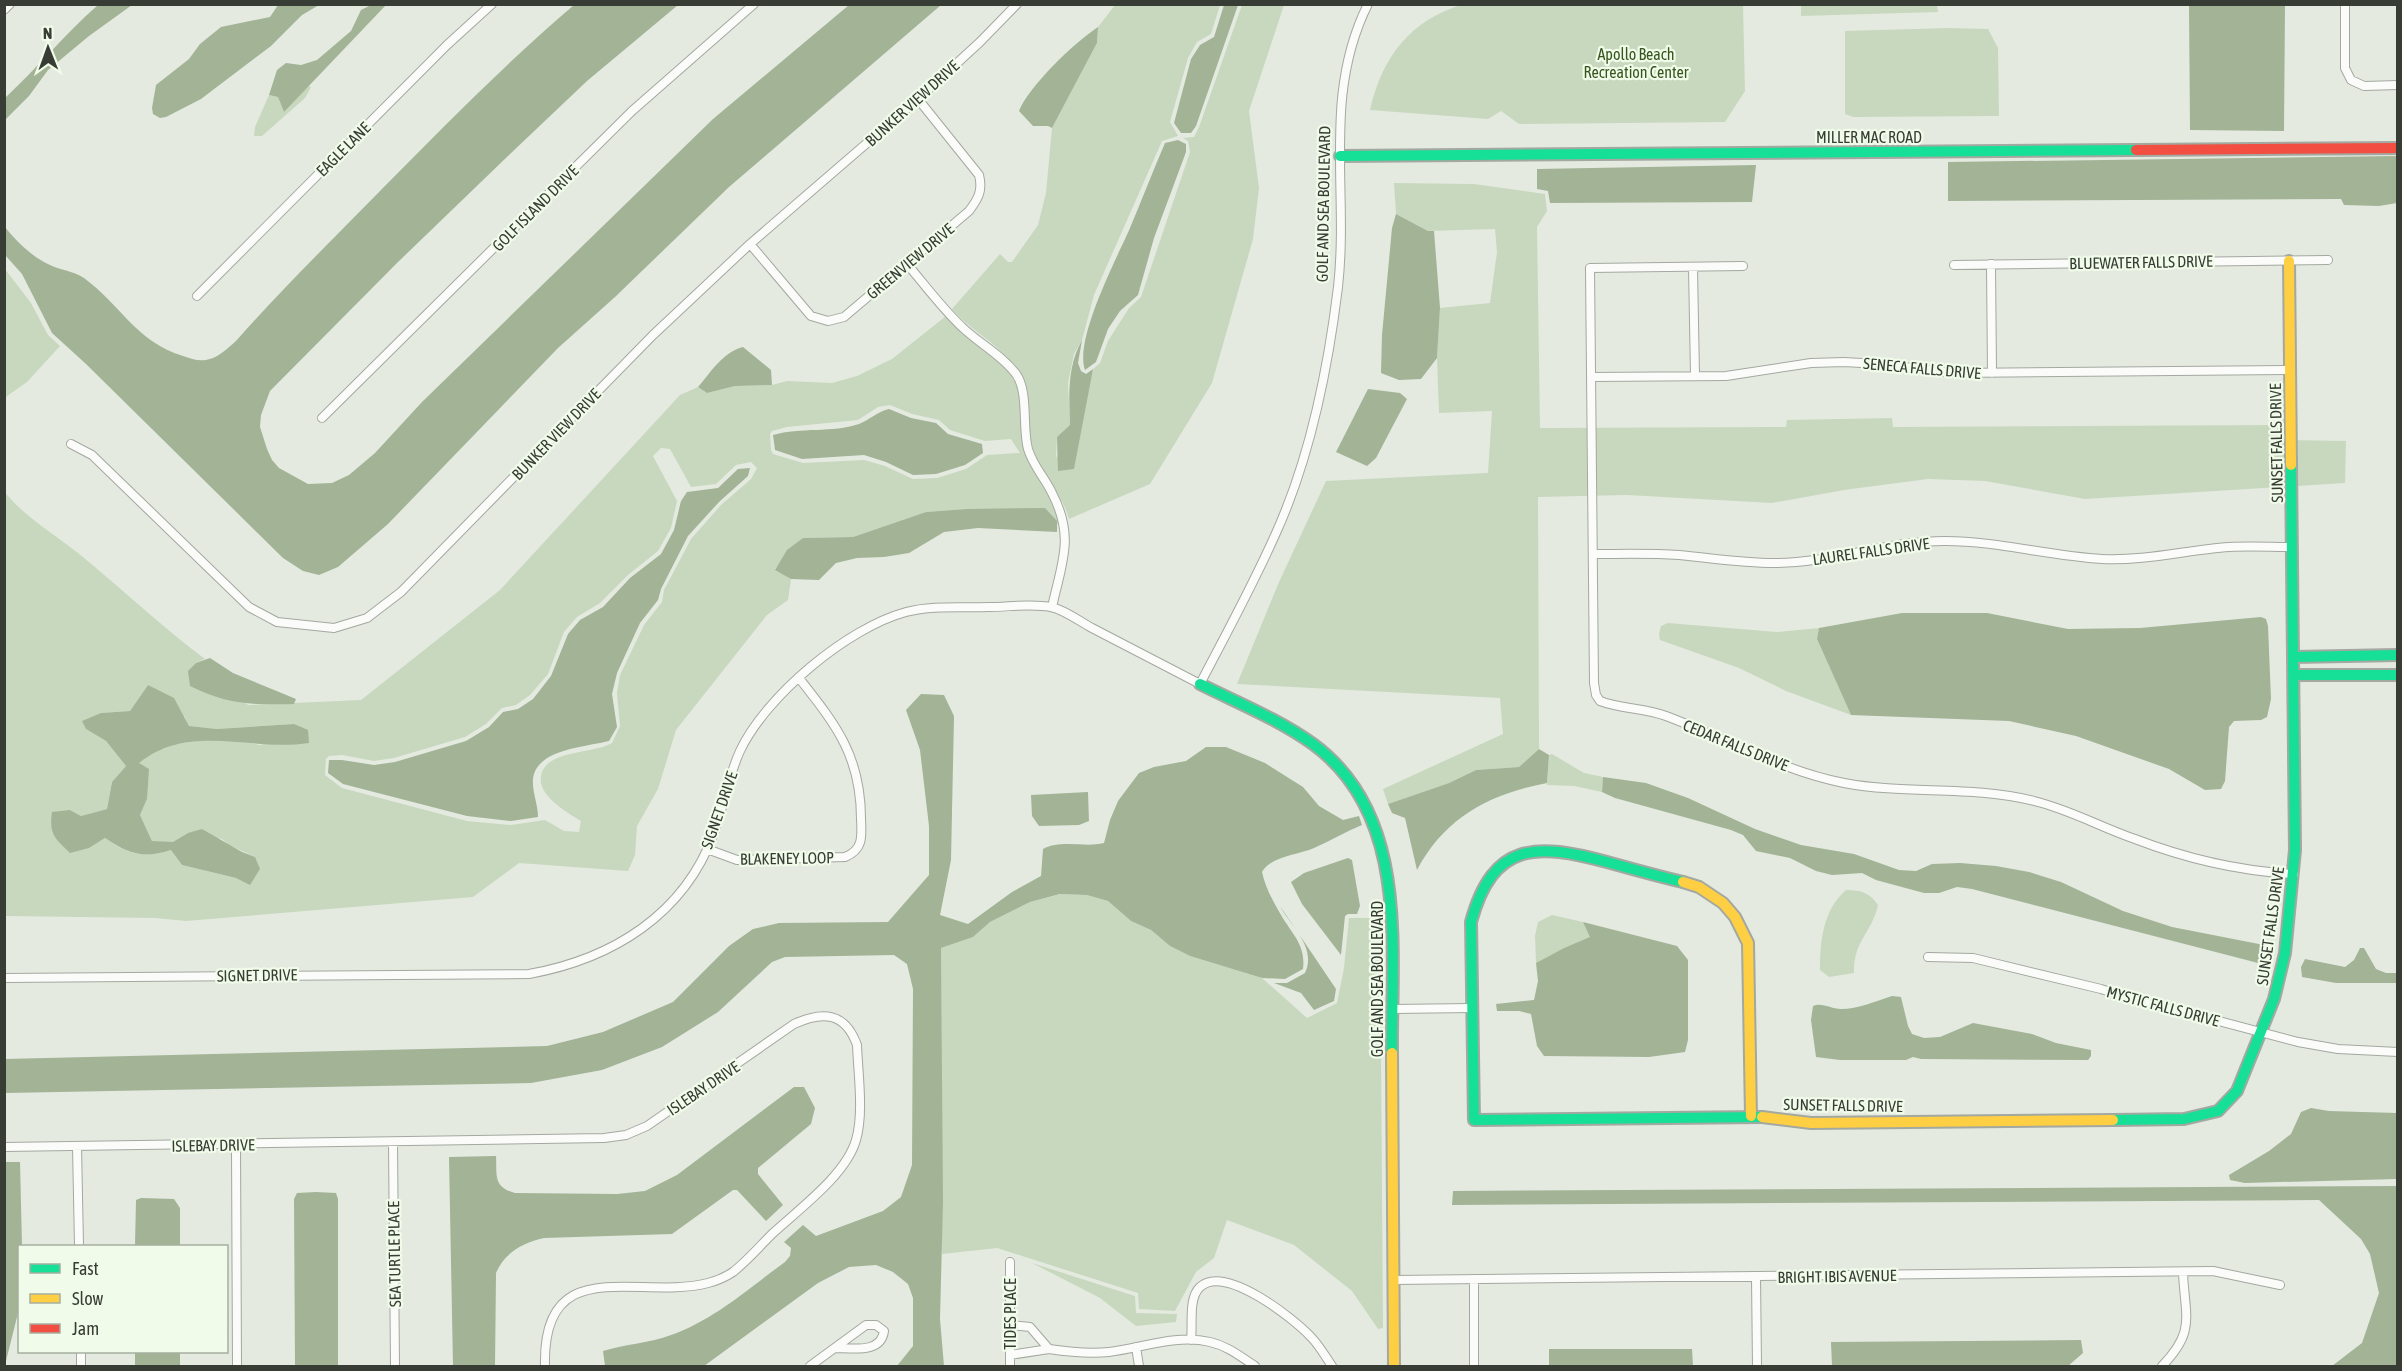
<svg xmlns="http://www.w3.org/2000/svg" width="2402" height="1371" font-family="'Asap Condensed',sans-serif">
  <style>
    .green { fill: #c8d8be; fill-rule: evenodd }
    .water { fill: #a2b396 }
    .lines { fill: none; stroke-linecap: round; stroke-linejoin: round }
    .street-casing { stroke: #a3a8a0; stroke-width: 10 }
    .fast-casing { stroke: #a3a8a0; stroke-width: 14 }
    .slow-casing { stroke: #a3a8a0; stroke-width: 14 }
    .jam-casing { stroke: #a3a8a0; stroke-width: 14 }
    .street { stroke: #fbfcfa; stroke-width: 8 }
    .fast { stroke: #16e098; stroke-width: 10 }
    .slow { stroke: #ffcf43; stroke-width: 10 }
    .jam { stroke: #f24e42; stroke-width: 10 }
    .labels { text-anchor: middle; stroke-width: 4.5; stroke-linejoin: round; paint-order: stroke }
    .park-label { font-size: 16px; fill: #36551d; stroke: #f0fbe9 }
    .street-label { font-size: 16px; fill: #373c35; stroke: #f0fbe9 }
  </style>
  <rect width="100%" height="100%" fill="#e4eae0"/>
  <path class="green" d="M1464 4 1743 5 1745 91 1725 122 1519 124 1501 111 1488 119 1370 110C1382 57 1410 20 1464 4Z
    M1115 5H1220L1211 34 1197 42 1188 58 1170 122 1178 136 1162 141 1094 295 1082 340 1074 354 1068 383 1070 426 1057 437 1056 458 1086 399 1093 369 1100 363 1108 341 1129 308 1141 297 1190 152 1188 141 1183 138 1194 137 1199 127 1242 5H1284L1249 111 1259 188 1253 239 1212 383 1150 484 1069 519C1062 493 1041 474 1033 449 1026 426 1034 391 1020 372 1002 346 972 332 952 309L1000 254 1008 262H1012L1038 225 1046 193 1052 128 1097 43 1098 27Z
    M1801 5H1937L1938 12 1801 16Z
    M1948 28 1988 29 1998 48 1999 116 1853 117 1845 114V31Z
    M308 86 311 87 305 98 262 136H254L255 127 269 95 278 97 284 112Z
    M1394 183 1474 184 1545 194 1547 211 1537 227 1540 428 1786 427 1787 420 1892 418 1893 427 2279 425V440L2346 441 2345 483 2085 499 1985 481 1928 479 1844 490 1772 503 1627 495 1538 497 1539 749 1519 767 1476 770 1449 783 1388 804 1383 789 1503 734 1500 698 1237 684 1279 582 1326 481 1488 473 1492 411 1439 413 1437 358 1440 308 1490 303 1497 252 1495 229 1428 231 1396 214Z
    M5 269 31 303 48 335 60 346 27 382 7 396 5 401Z
    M946 316C962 335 1005 361 1014 379 1025 401 1017 429 1025 452 1029 468 1040 479 1047 493 1053 502 1056 512 1060 523L1057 524V521L966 509 926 512 853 537 803 538 775 569 791 579 788 600 767 615 676 730 658 789 637 826 635 855 628 871 519 863 473 897 186 921 155 918 5 916 4 491C23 516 53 533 78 553 121 588 161 626 205 659L196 663 248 705 361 700 500 590 680 395 698 387 707 393 735 386 772 385 787 381 832 383 857 376 892 359ZM890 405 912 414 939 420 950 430 985 441 1011 439 1020 453 987 455 966 469 937 478 913 479 885 466 864 460 803 463 773 454 771 450 770 434 772 431 787 427 858 420 878 407ZM661 448 670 449 691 487 716 484 736 465 751 462 757 468 751 479 721 505 691 539 664 590 662 602 644 625 620 675 617 693 620 726 612 743C591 755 537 749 541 783 544 799 568 813 581 821L579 832 564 831 545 820 511 825 467 821 342 788 325 775 326 759 329 756 342 755 374 761 394 758 465 737 486 724 502 708 516 705 530 695 548 674 564 632 577 617 600 603 628 575 658 551 671 528 677 501 653 456ZM148 685 185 717 188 726 217 729 293 724 261 745C220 737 174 736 138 763L147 799 140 815 152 841 173 843 188 833 222 839 229 845 255 857 236 878 182 865 171 850C143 859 128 854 105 838L89 848 70 810 81 816 107 809 112 782 126 766 106 741 86 729 101 713 130 711Z
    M1668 623 1777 632 1819 628 1817 639 1851 715 1786 691 1739 668 1660 640 1659 634 1661 626Z
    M1552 754 1584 773 1603 777 1602 792 1574 786 1547 785 1549 755Z
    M1846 890C1861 890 1870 893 1878 905 1872 933 1853 941 1854 973L1829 977 1820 970C1820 941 1823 910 1846 890Z
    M1061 894 1087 895 1108 901 1131 921 1151 930 1170 946 1190 956 1262 978 1307 1018 1337 1003 1344 968 1349 918H1380L1383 1328 1378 1329 1352 1291 1294 1245 1227 1220 1214 1258 1196 1272 1175 1311 1139 1309 1138 1293 997 1248 942 1254 941 948 973 937 990 922 1030 902Z
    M1552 915 1583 922 1591 937 1564 948 1536 963 1535 936 1538 922Z
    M1032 1263 1135 1296 1136 1313 1177 1314 1176 1322 1136 1326 1100 1298Z"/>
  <path class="water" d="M373 4 386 5 284 112 278 97 269 95 277 70 286 63 301 65 317 60 351 31 361 10Z
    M98 5H132L89 36 48 70 29 96 5 120V98C37 68 65 34 98 5Z
    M278 5H319L302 15 271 46 201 99 166 117 160 118 153 114 152 108 156 85 189 59 200 44 221 27 270 17Z
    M574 5H678L587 81 509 155 397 263 270 391 261 415 260 427 267 449 272 460 279 468 308 484 332 483 349 475 375 453 422 402 713 119 849 5H941L729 187 615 297 558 348 388 524 338 567 319 575 303 571 283 558 86 364 52 333 22 274 5 255V227C16 241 32 257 50 265 60 270 74 271 84 278 121 305 135 341 183 356 192 359 200 362 210 359 220 356 228 348 236 341 282 289 332 240 381 190 444 126 506 63 574 5Z
    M1224 5H1238L1196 126 1191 133H1181L1174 123 1191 59 1200 45 1214 37Z
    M2189 5H2285L2284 131 2190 130Z
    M1098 27 1097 43 1052 128 1048 126H1033L1019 111C1029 86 1075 42 1098 27Z
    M1178 140 1186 144V152L1154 238 1138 295 1120 311 1108 329 1096 362 1085 370C1074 339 1117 258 1130 228 1142 199 1153 171 1165 143Z
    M2397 156V203L2379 206 2344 205 2341 199 1948 201V162Z
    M1756 165 1752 202 1550 203 1548 191 1537 189V169Z
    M1396 214 1428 231H1434L1440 308 1437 358 1421 379 1399 380 1381 373 1382 335 1392 228Z
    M1082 340 1078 363 1081 371 1086 374 1093 369 1074 469 1058 471 1057 437 1070 425C1069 395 1067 367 1082 340Z
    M743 347 771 370 772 385 735 386 707 393 698 387C711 372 723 352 743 347Z
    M1368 389 1400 393 1407 399 1376 458 1367 466 1336 452Z
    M889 409 911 418 936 423 948 434 982 444 983 453 965 465 936 474 913 475 886 462 864 455 802 459 775 450 773 435C801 427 832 433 859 424 869 420 877 412 889 409Z
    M750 468 748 476 719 502 688 536 661 589 658 600 640 623 617 673 612 694 617 727 609 741C586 747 536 749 533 779 532 792 538 804 538 817L511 821 467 816 343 784 328 773 329 760H342L374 765 395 762 466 741 489 727 503 712 518 709 533 699 551 676 568 634 580 620 603 607 630 578 661 554 674 530 681 501 687 492 718 488 738 469Z
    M1045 508 1057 521V532L978 528 944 532 909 553 884 557 857 558 836 563 819 580 791 579 775 570 787 550 803 538 853 537 926 512 966 509Z
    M1902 613H1987L2068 629 2140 628 2261 617 2266 619 2268 626 2271 699 2267 717 2261 720 2234 721 2229 727 2225 781 2221 789 2205 790 2169 769 2076 736 2009 721 1851 715 1817 639 1819 628Z
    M210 658 233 673 296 699 294 704C253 705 228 705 190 686L188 671 196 663Z
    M148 685 174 698 189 726 217 729 294 724 308 730 309 743C250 752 191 722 139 763L149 769 147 799 140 815 152 841 173 842 188 833 202 829 242 852 255 857 260 869 250 885 236 878 182 865 171 850C143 859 129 854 105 838L89 848 70 853C54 838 49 834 52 812L70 810 81 816 107 809 112 782 126 766 106 741 86 729 82 721 101 713 130 711Z
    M921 694 944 695 954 716 951 860 940 915 968 924 1012 892 1041 876 1043 849C1062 839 1084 848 1104 843L1110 820 1118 801 1139 773 1154 767 1186 761 1206 747H1226L1265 763 1303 787 1319 806 1343 820 1359 816 1362 825C1345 832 1330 841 1314 848 1298 855 1271 856 1262 872 1265 887 1273 901 1281 915 1292 934 1306 945 1303 969L1285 979 1262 978 1190 956 1170 946 1151 930 1131 921 1108 901 1087 895 1060 894 1030 902 990 922 973 937 941 948 943 1202 940 1319 944 1366H897L913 1346V1298L908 1284 893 1272 876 1265 849 1267 818 1283 704 1366H605L603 1351C625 1344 650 1343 671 1335 714 1320 749 1288 785 1262L790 1256 791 1248 784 1242 803 1225 816 1236 883 1211 901 1197 912 1165 913 989 907 964 894 955 785 957 772 962 718 1012 662 1047 602 1070 531 1083 5 1093V1059L547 1046 603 1032 673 1002 729 946 753 929 779 923 888 922 929 875V826L920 750 906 710Z
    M1539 749 1549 755 1547 783C1490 794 1445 817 1417 870L1405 818 1392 813 1388 804 1449 783 1476 770 1519 767Z
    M1603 777 1646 783 1688 798 1755 829 1801 845 1854 854 1899 870 1916 871 1932 864 1960 863 1996 866 2029 872 2061 882 2123 911 2172 927 2264 945C2269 952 2267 958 2262 964L1972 889 1957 887 1939 893H1924L1876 880 1862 873 1832 875 1816 871 1790 858 1756 851 1743 835 1731 830 1615 798 1602 792Z
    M1088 792 1089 821 1079 825 1039 826 1032 816 1031 795Z
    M1348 858 1352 860 1360 906 1357 914H1348L1345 916 1341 955 1302 904 1291 882 1304 873Z
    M1280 906 1336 989 1334 1001 1314 1010 1301 993 1274 983H1287L1305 973C1317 947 1291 927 1280 906Z
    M1583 922 1677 946 1688 960V1040L1685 1052 1649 1057 1544 1056 1537 1046 1531 1014 1519 1011H1497L1496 1004 1534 1000 1538 981 1536 963 1564 948 1590 937Z
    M2360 948H2364L2376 969 2386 973H2397V983H2336L2302 977 2301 967 2305 959 2345 967 2354 960Z
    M1892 996 1901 997 1908 1026 1912 1034 1924 1038 1940 1037 1973 1023 2032 1034 2056 1043 2091 1050V1056L2088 1060 1921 1059 1913 1057 1906 1060H1840L1816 1057 1811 1020 1813 1006C1822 1002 1831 1009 1841 1009 1858 1009 1876 1001 1892 996Z
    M794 1087H804L815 1108 811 1124 758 1168V1174L783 1205 766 1221 737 1190H733L672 1234 544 1238C523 1243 505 1252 496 1273L495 1366H453L449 1157 496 1156C497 1176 493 1187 515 1193L617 1194 645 1191 677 1175Z
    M2311 1108 2329 1111 2397 1113V1179L2245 1183 2230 1180 2229 1175 2269 1151 2291 1134 2301 1112Z
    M5 1162H20L22 1246H20L19 1309 5 1365Z
    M2397 1186V1366H2332L2362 1343 2379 1293 2370 1254 2361 1239 2319 1200 1452 1205 1453 1191Z
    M316 1192 336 1193 338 1199V1366H295L294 1199 297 1193Z
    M141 1198 174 1199 180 1208V1246H135L136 1200Z
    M2081 1340 2083 1353 2068 1366H1832L1831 1342Z
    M1549 1349H1692L1693 1366H1549Z
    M135 1352H180V1366H135Z"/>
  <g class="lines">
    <g class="street-casing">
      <path id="street" d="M2345 4V68L2351 80 2364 86 2398 85
        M4 10 10 4
        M750 244 811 316 828 321 844 317 969 211C978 199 983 191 979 175L918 99
        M907 264C925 285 941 307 961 326 978 343 1001 354 1016 374 1029 392 1022 428 1028 449 1033 466 1045 478 1052 493 1075 537 1062 562 1052 607
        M1991 264 1992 373
        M1954 265 2328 260
        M1743 266 1590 268 1594 683 1596 695 1600 701C1621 709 1645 708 1666 716 1725 738 1782 771 1844 783 1907 795 1972 785 2034 801 2071 810 2100 827 2135 839 2187 859 2238 871 2294 874
        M1693 267 1695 376
        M197 296 447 45 492 4
        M1591 377 1726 376 1811 363 1844 362 1879 364 1954 373 2290 370
        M322 418 632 111 754 4
        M71 444 92 455 249 607 277 622 334 628 367 618 401 592 653 335 750 244 918 99 980 42 1017 4
        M1593 554C1621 554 1650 553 1679 555 1711 558 1742 563 1774 563 1831 563 1887 541 1945 541 1998 541 2049 556 2102 559 2145 561 2187 550 2229 547 2250 546 2271 547 2292 547
        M707 849 737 860 845 857C863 850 862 837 861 819 861 756 836 725 799 678
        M1928 957 1973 958 2101 989 2148 1004 2181 1011 2298 1042 2338 1049 2398 1052
        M4 978 529 974C612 959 684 915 714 833 724 806 728 777 740 751 766 696 847 628 906 612 932 605 962 608 988 607 1008 607 1032 603 1051 607 1065 610 1079 621 1092 628 1128 647 1164 665 1200 684 1226 634 1253 585 1276 533 1310 458 1328 369 1338 287 1349 189 1322 96 1368 4
        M1392 1009 1472 1008
        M393 1142 395 1366
        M236 1145 237 1366
        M77 1146 79 1246
        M4 1147 604 1138 626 1135 647 1126 794 1024C823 1011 845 1012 857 1045 858 1073 864 1113 856 1140 846 1175 799 1209 772 1234 760 1246 747 1261 733 1272 727 1276 716 1281 708 1283 639 1301 542 1250 545 1366
        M1756 1277 1757 1366
        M1474 1279V1366
        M1394 1280 2213 1271 2280 1285
        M1010 1325 1030 1327 1049 1349C1069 1352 1089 1354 1109 1352 1142 1348 1176 1334 1210 1342 1228 1346 1241 1357 1255 1366
        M1191 1340C1193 1325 1188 1298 1200 1287 1225 1264 1293 1318 1311 1337 1319 1345 1325 1356 1332 1366
        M1136 1347 1139 1366
        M81 1352V1366
        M1010 1355 1049 1349
        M810 1366 866 1325H876L884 1331C881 1354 852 1348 835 1348
        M1010 1366V1262
        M2162 1366C2196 1331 2185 1317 2183 1273"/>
    </g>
    <g class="fast-casing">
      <path id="fast" d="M1340 156 2136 150
        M2294 657 2398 655
        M2295 675H2398
        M1200 684C1238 703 1278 719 1313 744 1410 815 1391 948 1392 1053
        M1683 882C1657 876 1632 869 1607 862 1537 843 1493 841 1471 922L1474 1120 1762 1117
        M2113 1120 2184 1119 2218 1111 2237 1091 2274 999 2285 953 2295 850 2291 465"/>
    </g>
    <g class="slow-casing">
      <path id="slow" d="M2289 261 2291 465
        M1683 882 1699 887 1723 903 1735 917 1748 943 1751 1116
        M1392 1053 1394 1366
        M1762 1117 1811 1123 2113 1120"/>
    </g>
    <g class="jam-casing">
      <path id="jam" d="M2136 150 2398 148"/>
    </g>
    <use href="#street" class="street"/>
    <use href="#fast" class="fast"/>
    <use href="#slow" class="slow"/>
    <use href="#jam" class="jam"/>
  </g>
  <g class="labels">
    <g class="park-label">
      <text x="1636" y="60">Apollo Beach<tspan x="1636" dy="18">Recreation Center</tspan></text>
    </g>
    <g class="street-label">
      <text transform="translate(912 103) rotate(-42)" y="6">BUNKER VIEW DRIVE</text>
      <text x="1869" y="143">MILLER MAC ROAD</text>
      <text transform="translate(343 149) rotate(-45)" y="6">EAGLE LANE</text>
      <text transform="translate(1323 204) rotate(-89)" y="6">GOLF AND SEA BOULEVARD</text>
      <text transform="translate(535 208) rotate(-45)" y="6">GOLF ISLAND DRIVE</text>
      <text transform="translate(910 261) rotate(-40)" y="6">GREENVIEW DRIVE</text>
      <text transform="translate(2141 262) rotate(-1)" y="6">BLUEWATER FALLS DRIVE</text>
      <text transform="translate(1922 368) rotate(5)" y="6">SENECA FALLS DRIVE</text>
      <text transform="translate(556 434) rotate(-46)" y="6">BUNKER VIEW DRIVE</text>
      <text transform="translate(2276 443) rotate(-91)" y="6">SUNSET FALLS DRIVE</text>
      <text transform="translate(1871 551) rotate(-8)" y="6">LAUREL FALLS DRIVE</text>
      <text transform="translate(1736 745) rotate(22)" y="6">CEDAR FALLS DRIVE</text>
      <text transform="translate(719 810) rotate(-71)" y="6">SIGNET DRIVE</text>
      <text transform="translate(787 858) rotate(-1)" y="6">BLAKENEY LOOP</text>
      <text transform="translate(2270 926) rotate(-82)" y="6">SUNSET FALLS DRIVE</text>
      <text transform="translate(257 975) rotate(-1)" y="6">SIGNET DRIVE</text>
      <text transform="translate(1377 979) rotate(-90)" y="6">GOLF AND SEA BOULEVARD</text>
      <text transform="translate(2163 1006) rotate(15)" y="6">MYSTIC FALLS DRIVE</text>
      <text transform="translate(703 1088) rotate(-34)" y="6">ISLEBAY DRIVE</text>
      <text transform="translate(1843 1105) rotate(1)" y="6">SUNSET FALLS DRIVE</text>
      <text transform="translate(213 1145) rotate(-1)" y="6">ISLEBAY DRIVE</text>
      <text transform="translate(394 1254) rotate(-91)" y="6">SEA TURTLE PLACE</text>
      <text transform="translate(1837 1276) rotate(-1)" y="6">BRIGHT IBIS AVENUE</text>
      <text transform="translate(1010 1314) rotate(-90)" y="6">TIDES PLACE</text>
    </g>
  </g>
  <rect width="2402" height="1371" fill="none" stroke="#373c35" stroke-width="12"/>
  <rect x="18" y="1245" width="210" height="108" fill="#f0fbe9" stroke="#a6afa1" stroke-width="1.5"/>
  <rect x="30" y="1264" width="30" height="9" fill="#16e098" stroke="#a6afa1" stroke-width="1.5"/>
  <text x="72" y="1275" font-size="18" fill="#373c35">Fast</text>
  <rect x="30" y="1294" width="30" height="9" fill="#ffcf43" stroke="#a6afa1" stroke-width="1.5"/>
  <text x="72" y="1305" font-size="18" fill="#373c35">Slow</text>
  <rect x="30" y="1324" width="30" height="9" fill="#f24e42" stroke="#a6afa1" stroke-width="1.5"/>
  <text x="72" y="1335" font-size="18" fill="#373c35">Jam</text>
  <g transform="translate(48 48) rotate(359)" stroke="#f0fbe9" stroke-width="4.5" paint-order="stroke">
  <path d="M0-4.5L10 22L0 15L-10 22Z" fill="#373c35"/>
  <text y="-9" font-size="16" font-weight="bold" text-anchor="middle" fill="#373c35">N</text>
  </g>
</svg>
